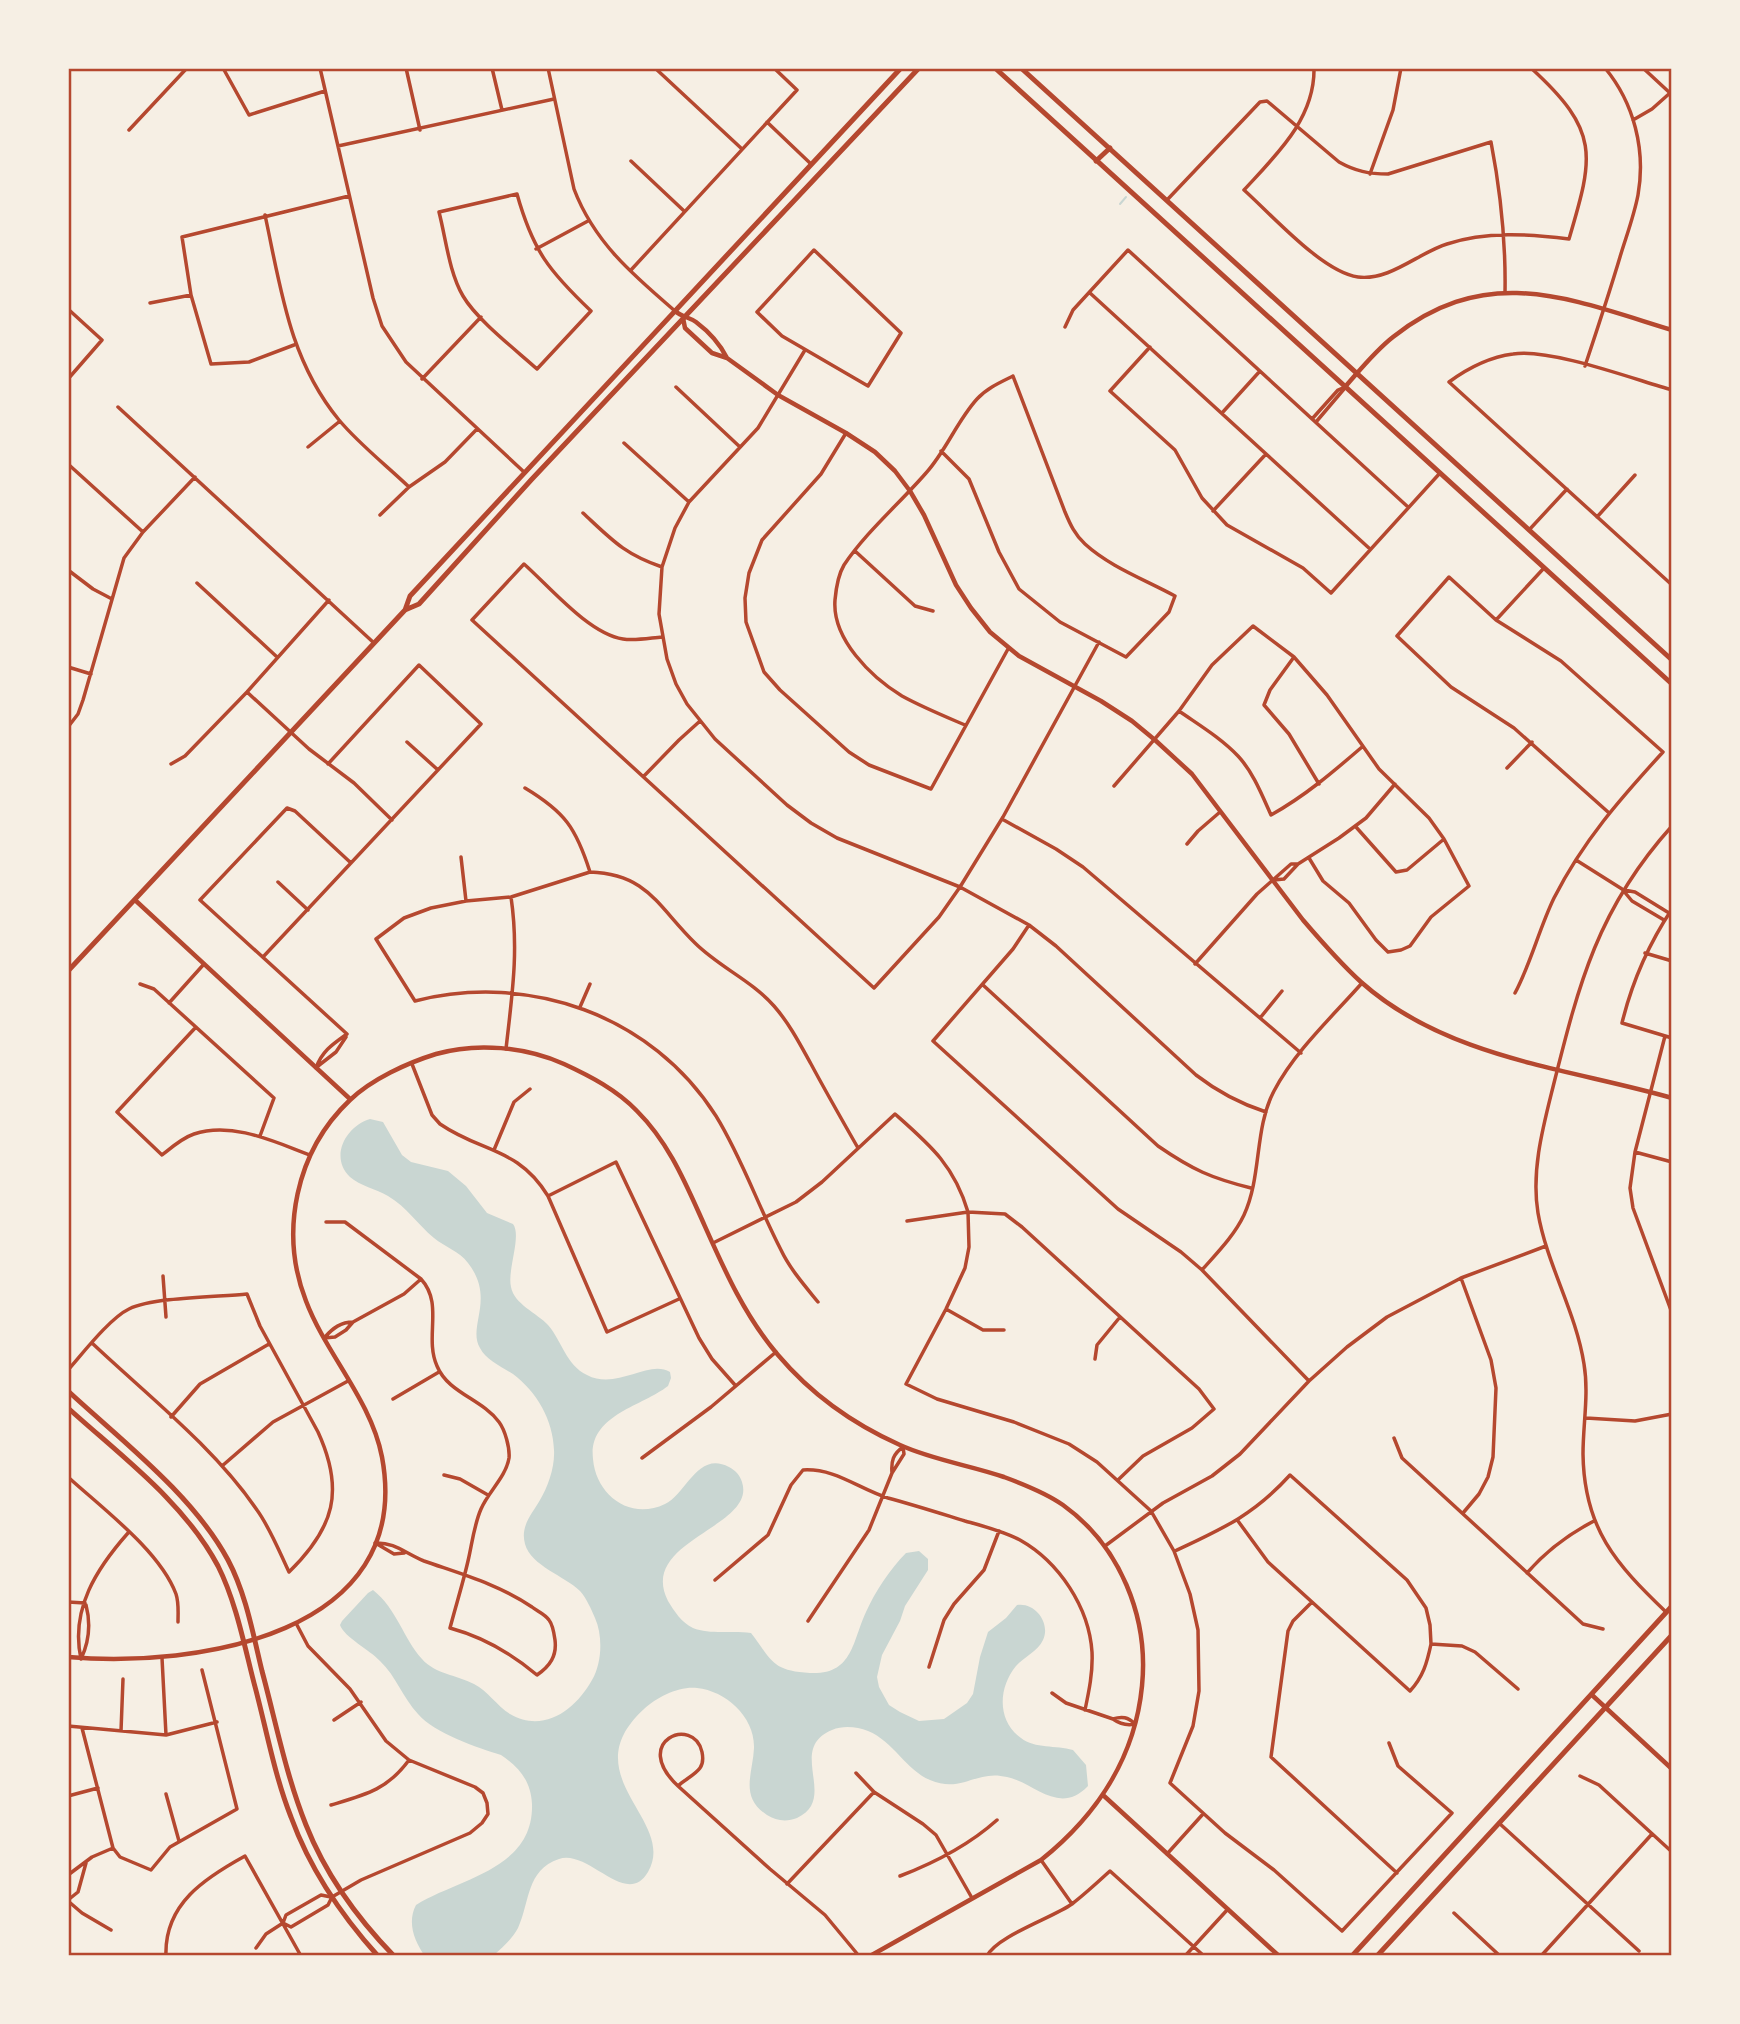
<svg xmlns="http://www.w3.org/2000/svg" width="1740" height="2024" font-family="'Noto Serif',serif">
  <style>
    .water { fill: #c9d6d2 }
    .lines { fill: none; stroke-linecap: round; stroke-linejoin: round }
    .stream { stroke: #c9d6d2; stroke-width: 2 }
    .minor { stroke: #b5482f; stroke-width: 3.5 }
    .tertiary { stroke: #b5482f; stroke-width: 4.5 }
    .secondary { stroke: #b5482f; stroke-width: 5 }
    .primary { stroke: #b5482f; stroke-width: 5 }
    .neatline { fill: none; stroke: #b5482f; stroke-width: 2.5 }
  </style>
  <rect width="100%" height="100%" fill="#f6efe4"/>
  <path class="water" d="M370 1119 383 1122 402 1155 411 1162 448 1171 466 1186 487 1213 513 1224C522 1236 507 1270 511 1287 514 1304 537 1313 548 1325 562 1341 566 1365 587 1375 617 1391 648 1359 670 1372L671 1378 668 1386C641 1407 588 1415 593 1459 596 1495 630 1521 665 1504 686 1494 698 1450 729 1467 735 1470 740 1475 742 1482 757 1528 637 1540 668 1601 674 1611 682 1623 693 1628 710 1635 733 1630 751 1633 772 1660 771 1671 810 1673 853 1675 852 1642 866 1612 875 1592 890 1569 906 1553L919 1551 928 1559V1570L905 1606 900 1621 882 1655 877 1677 879 1687 889 1705 900 1712 919 1721 944 1719 967 1703 973 1694 980 1657 988 1632 1006 1618 1017 1605C1035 1602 1051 1623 1043 1640 1038 1651 1024 1657 1016 1666 998 1688 997 1721 1021 1738 1035 1749 1056 1745 1073 1750L1086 1765 1088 1786C1059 1816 1035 1783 1007 1777 976 1769 962 1794 930 1780 906 1770 893 1741 868 1731 857 1727 844 1725 832 1730 786 1749 839 1799 797 1818 787 1822 776 1821 767 1815 739 1797 753 1773 754 1748 755 1717 726 1691 697 1688 679 1686 657 1697 644 1709 571 1776 678 1820 648 1872 626 1909 589 1849 559 1859 526 1870 530 1902 518 1928 512 1939 503 1947 494 1955L425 1956C414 1941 407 1922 416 1905 459 1878 534 1870 532 1804 531 1781 519 1767 501 1755 478 1748 434 1733 418 1714 403 1698 396 1676 380 1661 370 1650 344 1637 340 1625L342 1621 368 1593 373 1590C397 1609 403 1638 422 1659 435 1674 457 1675 474 1684 488 1691 497 1706 510 1714 544 1734 576 1709 592 1680 602 1663 603 1636 595 1618 591 1609 587 1599 580 1591 565 1576 531 1566 525 1544 520 1526 532 1514 540 1500 548 1487 555 1467 554 1450 553 1420 537 1392 513 1374 502 1367 486 1360 480 1348 467 1326 496 1299 468 1263 459 1251 445 1247 434 1238 417 1224 407 1207 388 1196 376 1189 360 1186 350 1177 329 1157 346 1126 370 1119Z"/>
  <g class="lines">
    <path class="stream" d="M1120 204 1126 197"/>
    <path class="minor" d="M223 68 249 115 325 91
      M320 68 373 298 382 326 406 362 524 472
      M406 68 420 130
      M492 68 502 110
      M548 68 574 189C594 242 633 275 675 311
      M655 68 742 149
      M1314 68C1315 119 1276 155 1244 190 1271 214 1322 272 1358 277 1390 281 1418 253 1447 244 1486 231 1529 234 1569 239 1594 155 1600 131 1531 68
      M1643 68 1670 93
      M1633 120 1652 109 1670 93
      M767 122 811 164
      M129 130 187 68
      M338 146 554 99
      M631 161 683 210
      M1370 174 1393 110 1401 68
      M517 194C533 251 549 271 591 311L537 369C516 350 477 320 463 296 449 272 446 239 439 212Z
      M1167 200 1260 102 1267 101 1339 162C1355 171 1369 174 1388 174L1491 142C1501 194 1506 239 1505 293
      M265 215C281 289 289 359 339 420 359 444 386 465 409 487
      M536 249 588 221
      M814 250 901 333 868 386 782 336 757 312Z
      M631 270 797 90 774 68
      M1090 293 1370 549
      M150 303 191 295
      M68 309 102 340 68 379
      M1065 327 1073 310 1128 250 1408 507
      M294 345 249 362 211 364 191 295 182 237 349 196
      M1150 347 1110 391 1175 450 1202 498 1227 525 1303 568 1331 593 1440 473
      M805 350 758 428 689 502 675 528 662 567 659 614 667 659 676 684 687 704 715 739 787 805 811 823 837 838 960 887 1029 925 1056 946 1196 1075C1218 1092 1238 1103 1266 1112
      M1585 366C1597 330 1609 294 1620 257 1626 237 1634 216 1638 195 1646 150 1634 103 1605 68
      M422 379 481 317
      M676 387 740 447
      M1672 390C1633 379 1550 348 1513 354 1490 357 1468 368 1449 382L1672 585
      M118 407 374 643
      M1222 413 1260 371
      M1312 419 1338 390 1345 387
      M1316 422 1344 389
      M846 433 821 474 762 540 749 573 745 598 746 622 764 672 780 690 849 752 869 765 931 789 1008 649
      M624 443 689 502
      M308 447 340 421
      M941 451 969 479 999 552 1019 589 1060 622 1126 657 1169 612 1175 596C1146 580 1110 567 1085 544 1075 535 1070 524 1065 512L1013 376C1001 382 987 388 977 399 957 421 946 451 926 473 900 503 866 532 844 565 838 575 836 589 835 600 832 639 871 677 902 696 922 707 944 716 965 725
      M68 464 143 532
      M1213 511 1266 454
      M583 513C612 540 624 554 662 567
      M380 515 409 487 445 462 477 429
      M1597 517 1635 475
      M1529 530 1567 489
      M855 551 915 606 933 611
      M68 570 93 589 112 599
      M197 583 277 657
      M1496 620 1544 568
      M662 637C650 638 635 641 623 639 589 634 550 587 524 564L472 620 874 988 939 917 960 887 1003 817 1099 642
      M1294 657 1270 690 1264 705 1289 734 1319 784
      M68 667 91 674
      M247 692 309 749 354 783 392 820
      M1179 711C1199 725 1221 738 1238 756 1253 772 1262 795 1271 815 1305 796 1333 772 1362 747
      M68 727 78 714 83 700 124 558 143 532 195 477
      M407 742 438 770
      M171 764 185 756 247 692 329 600
      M1507 768 1532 742
      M644 776 679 740 700 721
      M1114 786 1179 711 1212 665 1253 626 1294 657 1327 695 1379 769 1429 818 1444 839 1469 886 1431 917 1410 946 1401 950 1388 952 1376 940 1349 903 1323 881 1309 858
      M525 788C565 812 576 828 590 872 648 874 658 907 695 943 719 967 751 980 774 1006 789 1023 800 1044 811 1064 826 1092 842 1120 858 1148
      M1002 819 1056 849 1083 867 1301 1053
      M1356 827 1396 872 1407 870 1444 839
      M1187 844 1198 831 1220 812
      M461 857 466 901
      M1576 860 1622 889 1632 901 1664 920
      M590 872 511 897 466 901 431 908 404 918 376 939 415 1001C529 972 652 1015 716 1116 742 1158 758 1206 781 1250 790 1269 805 1286 818 1302
      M1274 880 1284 879 1298 864 1339 838 1366 818 1395 784
      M278 882 308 910
      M1624 890 1635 892 1669 913
      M1672 909C1648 945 1632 982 1622 1023L1672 1038
      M1029 925 1013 949 933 1041 1118 1209 1181 1252 1202 1270 1309 1381
      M1645 953 1672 961
      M263 957 481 724 419 665 328 764
      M1195 964 1257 894 1291 864H1298
      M140 984 154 989 274 1098 260 1136
      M983 985 1158 1146C1193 1170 1211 1178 1251 1188
      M1515 993C1531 963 1539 929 1554 898 1583 841 1620 799 1663 752L1561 661 1496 620 1449 577 1397 636 1451 687 1514 728 1608 812
      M169 1003 204 964
      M580 1007 590 984
      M1260 1018 1282 991
      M196 1027 117 1112 162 1155C172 1147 182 1138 194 1134 232 1121 275 1142 310 1155
      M347 1034 200 900 287 808 295 811 351 863
      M1665 1036 1635 1152 1630 1188 1633 1208 1672 1313
      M506 1049C512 995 519 951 511 897
      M412 1064 432 1115 440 1124C482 1153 518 1147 548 1196L607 1332 679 1299
      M318 1066 336 1052 346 1037
      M316 1068C322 1051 333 1044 347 1034
      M494 1150 514 1102 530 1089
      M1635 1152 1672 1162
      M548 1196 616 1162 699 1338 712 1359 735 1385
      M907 1221 968 1212 969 1247 965 1268 946 1309 906 1384 937 1399 1014 1422 1069 1444 1097 1462 1151 1511 1174 1551 1190 1594 1198 1630 1199 1691 1193 1726 1170 1783 1225 1833 1274 1870 1342 1931 1452 1813 1398 1766 1389 1743
      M326 1222H345L421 1279C444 1304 424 1337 437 1366 448 1393 482 1399 499 1422 505 1430 510 1448 509 1458 506 1477 488 1492 481 1509 474 1525 472 1544 468 1561 463 1583 456 1605 450 1628 483 1637 511 1653 537 1675 550 1666 557 1656 555 1640 554 1633 553 1625 549 1620 545 1614 537 1611 532 1607 498 1584 461 1574 424 1561 406 1554 395 1542 375 1543
      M713 1243 796 1202 822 1182 895 1114C930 1145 954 1165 968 1212L1005 1214 1022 1227 1199 1389 1214 1409 1192 1428 1143 1456 1119 1479
      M1202 1270C1217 1253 1234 1236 1244 1215 1262 1176 1254 1129 1274 1091 1295 1051 1332 1017 1362 983
      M163 1276 166 1317
      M1461 1278 1491 1360 1496 1388 1493 1457 1488 1477 1479 1494 1463 1513
      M946 1309 983 1330H1004
      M325 1337C333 1328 341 1322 353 1322
      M324 1338 335 1337 346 1330 353 1322 404 1294 421 1279
      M1095 1359 1097 1345 1120 1317
      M68 1370C83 1353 110 1318 129 1309 154 1297 218 1297 247 1294L260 1326 318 1432C345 1491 334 1528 289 1572 279 1551 270 1528 257 1510 214 1447 147 1395 92 1343
      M393 1399 439 1372
      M171 1417 200 1384 269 1344
      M1586 1418 1635 1421 1672 1414
      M1394 1438 1402 1458 1583 1624 1603 1629
      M642 1458 711 1407 776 1352
      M222 1466 273 1422 348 1381
      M892 1473C891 1461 893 1454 903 1447
      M444 1475 460 1479 488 1495
      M68 1477C102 1508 160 1551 176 1594 179 1603 178 1612 178 1622
      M1238 1521 1268 1562 1410 1691C1423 1677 1427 1663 1431 1644
      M377 1544 394 1554 404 1553
      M1105 1546 1163 1503 1212 1476 1240 1454 1309 1381 1347 1347 1387 1317 1461 1278 1546 1246
      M1175 1551C1222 1529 1254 1515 1290 1475L1407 1580 1426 1608 1430 1625 1431 1644 1462 1646 1475 1652 1518 1689
      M1527 1573C1547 1550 1567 1535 1594 1521
      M715 1580 768 1535 791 1485 803 1470C835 1468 859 1489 888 1498 914 1505 939 1513 965 1521 983 1526 1003 1531 1020 1540 1059 1562 1089 1607 1092 1652 1093 1672 1089 1691 1085 1710
      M68 1602 85 1603
      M1312 1602 1293 1621 1288 1631 1271 1757 1397 1873
      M1666 1612C1616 1564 1584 1529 1583 1454 1583 1424 1589 1394 1584 1364 1576 1312 1547 1265 1538 1213 1531 1171 1543 1127 1553 1087 1579 983 1598 908 1672 826
      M808 1621 869 1530 892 1473 904 1454 903 1447
      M162 1658 166 1735
      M81 1659C70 1609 97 1568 128 1533
      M81 1659C89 1642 91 1624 86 1605
      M929 1667 944 1620 954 1604 984 1570 999 1531
      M1052 1693 1066 1703 1113 1719C1120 1724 1126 1726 1135 1724
      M1113 1719C1122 1716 1128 1717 1135 1724
      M334 1720 361 1702
      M68 1726 166 1735 217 1722
      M82 1728 113 1848 120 1857 151 1870 170 1847 237 1809 202 1670
      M121 1731 123 1679
      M856 1773 874 1792 923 1824 936 1835 972 1898
      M1580 1776 1599 1785 1672 1852
      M678 1786C684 1780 695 1775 700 1768 703 1764 703 1757 702 1752 694 1715 630 1741 678 1786L770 1869 825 1915 859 1956
      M166 1794 179 1841
      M68 1796 98 1788
      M331 1805C365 1795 387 1790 409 1760
      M1499 1823 1639 1951
      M1167 1854 1203 1814
      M1041 1860 1072 1904
      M68 1875 92 1857 113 1848
      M900 1876C934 1863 969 1845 997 1820
      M787 1884 874 1792
      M68 1900 78 1892 86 1863
      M68 1901 82 1913 111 1930
      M1454 1913 1500 1956
      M283 1923 291 1927 328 1905 332 1897 361 1880 470 1833 482 1823 488 1814 487 1803 483 1793 475 1787 409 1760 386 1741 350 1689 308 1646 297 1625
      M256 1948 266 1934 283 1923 286 1915 321 1895 331 1897
      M166 1956C164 1904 205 1878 245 1856L301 1956
      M987 1956C997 1936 1052 1918 1072 1904 1085 1894 1098 1882 1110 1871L1204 1956
      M1185 1956 1228 1909
      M1541 1956 1652 1834"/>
    <path class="tertiary" d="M675 311C682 317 689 317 696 322 708 331 720 344 727 358
      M683 318 685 328 712 353 727 358 778 395 846 433 875 452 895 471 910 491 924 515 956 585 971 608 990 632 1019 656 1101 701 1132 721 1155 740 1192 774 1303 920C1321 941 1340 963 1361 982 1446 1058 1567 1068 1672 1098
      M1345 387C1360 370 1375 351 1393 337 1488 262 1570 299 1672 330
      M135 900 350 1099
      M68 1657C196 1668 415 1635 382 1457 371 1400 326 1354 306 1301 279 1232 296 1151 350 1100 372 1079 407 1063 436 1054 477 1042 526 1047 564 1064 590 1076 617 1090 637 1111 666 1140 682 1175 699 1213 721 1262 742 1313 778 1355 811 1394 853 1424 900 1445 933 1460 969 1465 1004 1477 1023 1484 1046 1493 1063 1505 1120 1546 1149 1617 1142 1686 1135 1758 1096 1816 1041 1860L870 1956
      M1592 1695 1672 1769
      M1103 1795 1279 1956"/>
    <path class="secondary" d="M405 610 410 596 901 68
      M68 971 405 610 419 604 532 479 919 68
      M68 1391C122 1441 193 1495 228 1560 246 1594 253 1634 262 1671 276 1723 286 1775 306 1825 325 1873 358 1919 394 1956
      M68 1408C121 1456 184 1502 218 1566 236 1602 244 1644 254 1683 266 1727 274 1774 291 1817 310 1869 341 1915 378 1956
      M1352 1956 1672 1606
      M1377 1956 1672 1635"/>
    <path class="primary" d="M995 68 1672 684
      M1021 68 1672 660
      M1096 161 1110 148"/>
  </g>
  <rect width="1740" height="2024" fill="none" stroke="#f6efe4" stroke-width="140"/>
  <rect x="70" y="70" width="1600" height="1884" class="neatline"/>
</svg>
